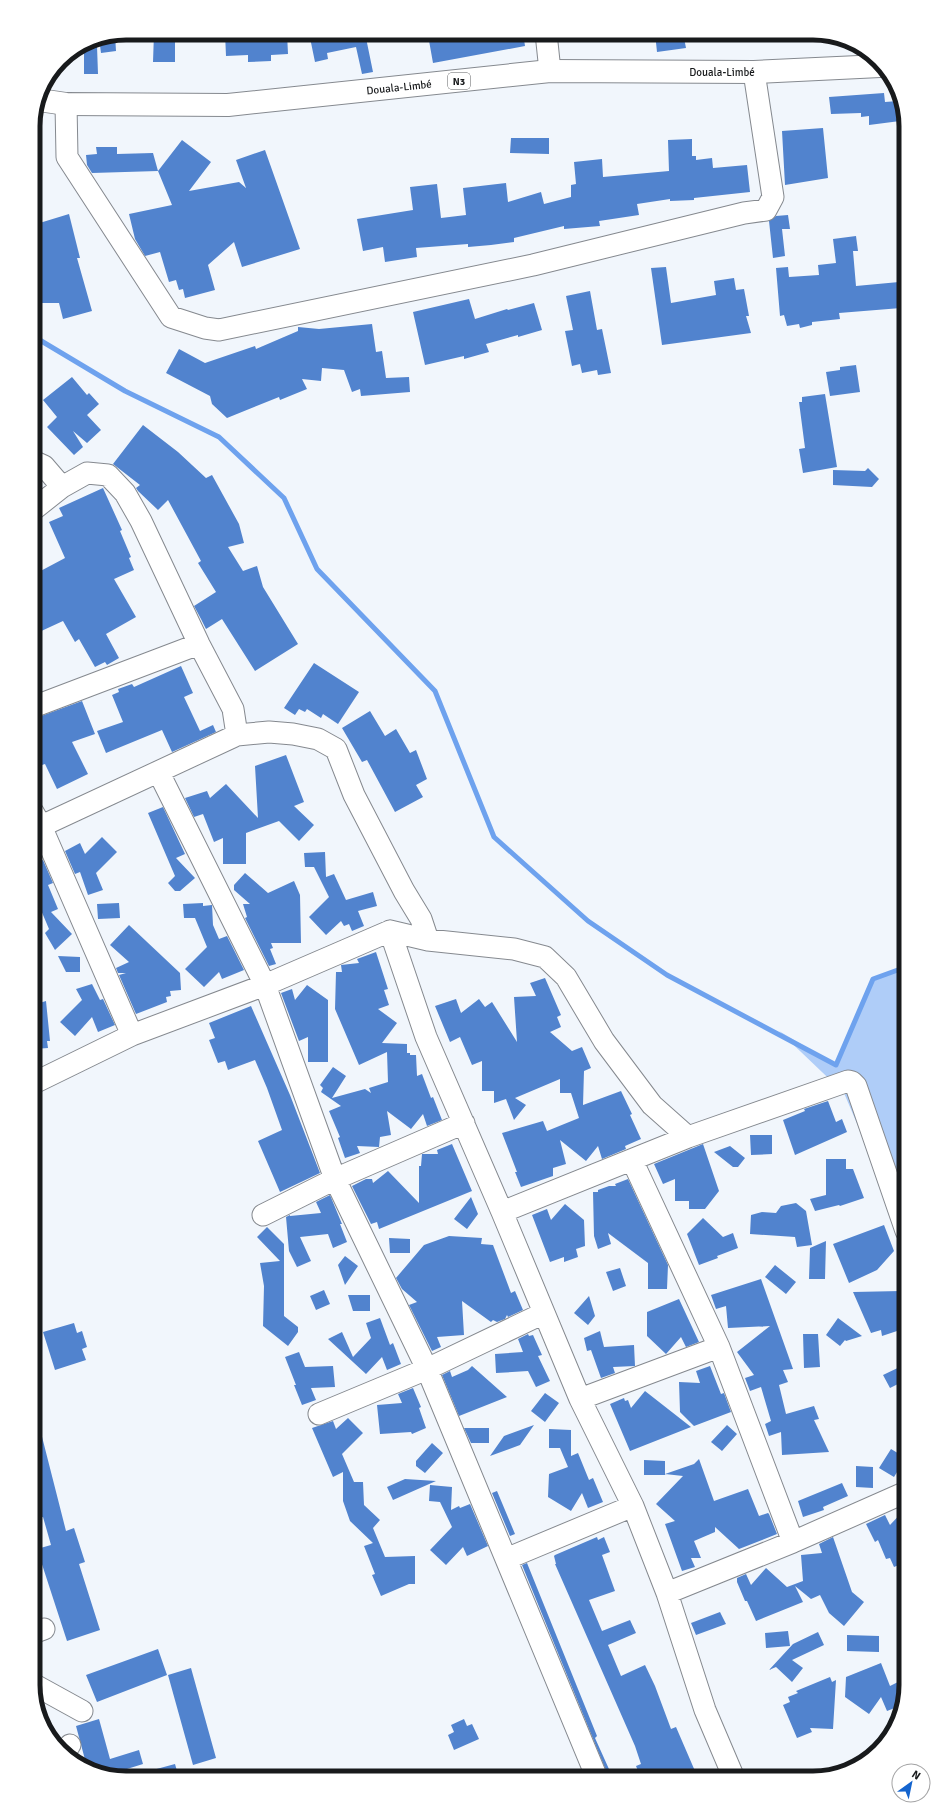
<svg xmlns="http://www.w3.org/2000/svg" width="939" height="1811" font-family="Signika,sans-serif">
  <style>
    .green { fill: #afcdf8 }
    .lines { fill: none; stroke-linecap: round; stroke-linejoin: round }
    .stream { stroke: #6ea2ee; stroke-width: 5 }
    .building { fill: #5183ce }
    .minor-casing { stroke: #85898f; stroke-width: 23 }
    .highway-casing { stroke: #85898f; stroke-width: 24 }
    .minor { stroke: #fff; stroke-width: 21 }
    .highway { stroke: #fff; stroke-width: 22 }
    .labels { text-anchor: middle; stroke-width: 4; stroke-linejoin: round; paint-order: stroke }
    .shield { fill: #fff; stroke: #5d5f60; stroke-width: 1 }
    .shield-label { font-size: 10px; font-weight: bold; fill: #181a1c }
    .street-label { font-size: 11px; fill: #181a1c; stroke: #fff }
    .rim { fill: none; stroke: #181a1c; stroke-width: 5 }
  </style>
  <rect width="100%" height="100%" fill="#f1f6fc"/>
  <path class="green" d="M906 967V1239L844 1093 779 1031 836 1065 873 979Z"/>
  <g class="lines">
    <path class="stream" d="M33 336 125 391 219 437 284 498 317 569 435 691 494 837 588 921 667 975 836 1065 873 979 906 967"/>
  </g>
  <path class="building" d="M154 33H175V62H153Z
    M225 33H287L288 54 271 55V61L248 62V55L226 56Z
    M309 33H365L373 72 362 74 356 47 327 53 328 59 315 62Z
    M448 33H523L525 46 433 63 428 35Z
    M655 33H683L686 48 657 52Z
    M115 35 116 51 101 53 99 38Z
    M84 46H97L98 74H84Z
    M884 93 885 102 898 101 900 121 869 125V116L861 117V113L831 114 829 97Z
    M823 128 828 178 785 185 782 131Z
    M511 138H549V154L510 153Z
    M692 139V156H696V160L712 158 713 168 747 165 750 192 694 198V200L670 201V199L637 204 639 215 599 221 600 226 564 229V226L514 238V242L491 245 468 247V244L416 248 417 257 385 262 383 247 363 251 357 219 413 210 410 187 437 184 441 218 466 215 463 188 506 183 508 202 541 192 544 204 571 197V185L576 184 574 162 602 159 603 177 669 171 668 140Z
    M182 140 211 162 189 191 239 182 246 188 236 160 265 150 300 249 242 267 234 242 208 265 215 290 185 298 183 289 179 290 176 280 169 282 160 252 145 256 135 239 129 214 172 205 158 171 92 173 87 165 86 155 97 154 96 147H117V154L153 153 158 171Z
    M69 214 80 258H77L92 311 63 319 59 303H33V225Z
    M788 215 790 229H782L785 256 773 258 769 221 776 216Z
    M856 236 858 251H853L856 286 899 282 901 308 839 313 840 319 812 322V325L800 328 799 324 787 326 784 315 780 316 776 268 788 267 789 277 819 275 818 265 836 263 833 239Z
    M666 267 671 303 716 295 714 281 734 278 736 290 744 289 749 316H746L751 333 662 345 651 268Z
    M590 291 597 330 602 329 611 373 598 375 597 370 582 373 580 364 572 366 565 331 573 330 566 296Z
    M469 299 475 319 507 309 508 310 534 303 542 330 518 337V335L486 344 489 352 464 359V356L425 365 413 312Z
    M372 324 376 352 382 351 386 378 409 377 410 392 361 396 360 389 352 392 344 370 322 368 321 381 302 379 307 389 280 400 279 397 227 418 212 404 210 396 166 373 179 349 205 363 255 346 256 349 298 331V327L319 329Z
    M856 365 860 392 830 396 826 372 840 370V367Z
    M72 377 87 395 89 393 99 404 87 415 101 430 87 443 73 431 83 447 74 455 47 427 57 417 43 400Z
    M825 394 837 467 803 473 799 449 805 448 799 402H802V397Z
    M143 425 178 452 206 478 212 475 239 524 244 543 228 547 243 571 257 566 263 587 298 644 255 671 222 619 206 629 201 619 194 606 216 592 198 563 201 561 168 500 158 510 138 491 136 488 140 485 113 464Z
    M868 468 879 479 872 487 833 485V470L865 471Z
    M103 488 122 530 120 531 131 557 129 558 134 570 114 579 136 617 106 634 119 658 107 665 105 662 95 667 79 639 75 642 63 621 37 633 33 624V575L65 558 49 522 63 516 59 508Z
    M314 663 359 692 338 724 323 714 321 718 307 709 305 712 299 709 295 715 284 708Z
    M181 666 193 693 184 697 200 731 213 725 216 732 172 752 162 730 106 753 97 731 123 722 112 695 119 692 118 689 132 684 134 687Z
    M82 701 95 734 72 742 88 774 57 789 45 764 42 765 33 748V719Z
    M370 711 385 736 396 729 410 753 416 750 427 779 416 785 423 797 395 812 367 760 362 762 342 728Z
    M286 755 304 802 294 806 314 825 299 841 279 821 246 833V864H223V838L214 842 203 814 194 817 185 798 207 791 210 798 226 784 258 818 255 766Z
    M163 807 185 854 176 858 195 878 180 891H175L168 883 175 876 148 813Z
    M102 837 117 852 96 873 103 890 88 895 80 872 75 874 65 851 80 843 85 854Z
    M325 852 326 877 334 874 346 900 373 892 377 906 358 911 364 926 352 931 349 924 344 926 341 921 326 935 309 917 329 897 314 867H305L304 853Z
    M43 860 53 883 48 885 58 909 51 912 72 934 55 950 45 933 49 929 35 896 38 894 33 881V864Z
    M245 873 268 893 294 881 300 895 301 943H271L273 948 270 949 276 964 269 966 245 918 247 917 243 904H250L234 890V885Z
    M119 903 120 918 98 919 97 904Z
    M203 903V906L212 905 213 925 219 939 227 936 244 970 222 979 219 972 204 987 185 969 207 947 195 918H184L183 904Z
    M129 925 180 973 181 990 170 991 171 996 166 997 167 1002 136 1014 119 975 126 973H118L116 968 129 962 110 945Z
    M376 952 388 989 384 990 389 1005 378 1009 397 1023 382 1043 407 1044V1053H410V1055H416L417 1076 422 1074 431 1098 433 1097 442 1120 427 1126 423 1114 411 1129 387 1111 391 1135 380 1137 379 1147 357 1146 360 1153 345 1158 338 1138 340 1137 329 1111 341 1106 321 1092 323 1088 320 1085 333 1067 346 1076 332 1098 365 1089 371 1093 369 1088 388 1082 387 1052 359 1065 335 1009 336 972H342L341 965 359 963 357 959Z
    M58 956 80 957V972H66Z
    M545 978 561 1015 557 1017 561 1027 550 1032 572 1051 582 1047 591 1068 584 1071 583 1105 621 1091 632 1114 630 1115 641 1139 625 1146 626 1149 602 1159 598 1146 586 1161 560 1140 566 1164 553 1168V1176L521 1187 515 1172H517L502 1133 543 1121 547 1131 579 1118 571 1093H560V1079L515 1098 526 1105 514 1120 506 1099 494 1103V1091H482V1061L472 1065 460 1037 450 1042 435 1006 456 999 461 1013 479 999 485 1007 492 1002 517 1042 514 997 536 996 530 983Z
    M92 984 100 1000 103 999 115 1025 98 1032 92 1017 75 1036 60 1022 82 1000 76 989Z
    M307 985 328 1000V1062H308V1037L299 1041 281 993 292 989 295 1000Z
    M46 1001 50 1041H47L48 1048 34 1049 33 1030 41 1029 33 1005Z
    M251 1006 290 1095 320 1173 280 1192 258 1141 282 1130 267 1088 255 1060 228 1070 225 1061 218 1063 209 1040 215 1038 209 1023Z
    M828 1101 836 1122 842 1119 847 1132 795 1155 783 1120 805 1111 804 1109Z
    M750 1135H772V1154L751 1155Z
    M452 1144 472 1191 379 1229 377 1222 371 1224 352 1186 366 1179H372L373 1183 388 1171 419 1203V1166H421L422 1154H438L437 1150Z
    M703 1144 719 1191 705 1209H689V1201H675V1179L663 1184 654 1164Z
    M730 1146 745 1158 738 1167H733L714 1152Z
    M826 1159H846V1169H853L864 1198 840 1206 839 1205 815 1211 810 1199 826 1195Z
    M628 1179 668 1265 667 1289H648V1263L608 1233 611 1244 598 1249 594 1236 593 1192H598V1190L609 1186H616L615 1184Z
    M330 1195 342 1224H340L347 1242 333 1248 328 1234 300 1237 311 1261 297 1267 289 1251 286 1217 290 1215V1216L321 1213 316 1202Z
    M471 1197 478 1214 467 1229 454 1219Z
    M796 1203 806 1211 812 1245 797 1247 795 1237 750 1234 751 1215 762 1212 776 1213 781 1206Z
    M565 1204 584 1220 585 1246 576 1249 578 1257 564 1262V1257L550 1262 532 1215 547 1209 551 1220Z
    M703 1218 723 1237 733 1233 738 1248 717 1256 718 1258 699 1265 687 1234Z
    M884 1225 894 1251 877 1270 849 1283 833 1244Z
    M267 1227 284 1244V1316L298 1327V1332L288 1346 263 1326 264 1286 260 1263 280 1261 257 1237Z
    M449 1236 482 1238 481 1244 493 1245 511 1293 515 1291 523 1310 508 1317 507 1315 505 1319 497 1322 493 1320 491 1322 462 1301 464 1335 437 1337 441 1347 432 1351 409 1305 417 1302 402 1289 396 1278 424 1245Z
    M389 1238 410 1239V1253H390Z
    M826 1241 825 1279H809L810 1248Z
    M345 1256 358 1266 345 1285 338 1265Z
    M775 1265 796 1282 786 1294 765 1277Z
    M620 1268 626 1286 613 1291 606 1272Z
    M761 1279 793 1369 783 1370 788 1382 779 1385 786 1414 814 1406 819 1419 814 1420 829 1452 782 1455 781 1432 769 1436 765 1424 771 1421 761 1387 750 1391 745 1378 754 1375 737 1352 770 1326 728 1328 726 1306 716 1309 711 1295Z
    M324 1290 330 1304 316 1310 310 1296Z
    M901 1291 902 1312 906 1311V1328L882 1336 881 1330 871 1333 853 1292Z
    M348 1295H370V1311H353Z
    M589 1296 595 1316 588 1325 574 1313Z
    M679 1299 699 1342 686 1347 681 1337 666 1354 647 1336V1312Z
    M380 1318 390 1345 393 1343 401 1364 387 1370 382 1357 366 1374 328 1339 342 1332 353 1357 371 1338 366 1323Z
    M838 1318 862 1336 846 1341 845 1340 840 1346 826 1335Z
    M74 1323 77 1333 82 1331 87 1347 82 1349 86 1360 55 1370 43 1332Z
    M600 1331 604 1347 634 1345 635 1366 613 1367 615 1373 601 1378 591 1350 587 1351 584 1338Z
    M528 1334 529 1336 533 1335 542 1355 538 1356 550 1381 536 1387 528 1371 496 1373 495 1354 523 1352 518 1339Z
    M803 1334H818L820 1367 804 1368Z
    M299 1352 305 1367 333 1366 335 1387 311 1388 316 1400 302 1405 294 1385H296L285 1357Z
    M906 1364V1380L890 1388 883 1375Z
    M472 1366 507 1397 459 1416 442 1375 450 1371 452 1377 468 1370Z
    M710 1366 721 1394 724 1393 731 1412 694 1426 680 1412 679 1382 700 1383 696 1371Z
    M413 1388 421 1407 419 1408 426 1428 412 1434 411 1432 380 1434 377 1405 402 1403 398 1394Z
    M645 1391 691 1427 630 1451 610 1404 624 1398 625 1401 628 1400 631 1408Z
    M545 1393 559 1403 545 1422 531 1411Z
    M348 1418 363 1433 342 1454 354 1482H363L364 1505 380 1520 373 1528 385 1557 415 1556V1584H409L381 1596 372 1575 375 1574 364 1546 373 1543 350 1521 343 1501V1472L333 1477 312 1428 333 1421 336 1429Z
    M38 1421 66 1531 74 1528 85 1562 79 1564 100 1630 67 1641 37 1549 51 1545 43 1517 33 1519V1422Z
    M534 1425 520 1445 490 1456 504 1436Z
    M727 1425 737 1434 722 1451 711 1442Z
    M464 1428H489V1443H471Z
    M549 1429 571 1430V1456L578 1453 589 1480 593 1478 603 1502 588 1508 582 1493 571 1511 548 1497 549 1474 568 1467 560 1448H549Z
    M432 1443 443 1453 425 1473 416 1466V1461Z
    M891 1449 906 1458V1474L899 1469 894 1477 879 1468Z
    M699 1459 714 1501 748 1489 759 1516 768 1513 769 1514 777 1534 739 1549 715 1527V1532L694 1541 701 1558H691L695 1567 682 1571 665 1524 675 1521 656 1504 683 1476 665 1474 694 1464Z
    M644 1460 665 1461V1475H644Z
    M856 1466 873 1467V1488L856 1487Z
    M405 1479 436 1481 393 1500 387 1487Z
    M842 1483 848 1496 823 1507 824 1510 803 1517 798 1501Z
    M430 1485 452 1487 451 1510 459 1506 460 1508 470 1504 488 1546 467 1556 463 1547 446 1565 430 1550 452 1527 440 1502 429 1501Z
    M497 1491 515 1534 510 1536 492 1493Z
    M906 1508V1562L894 1567 890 1558 886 1559 878 1540 875 1542 866 1524 885 1515 890 1525Z
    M597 1537 598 1540 604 1537 610 1552 602 1555 615 1591 589 1600 602 1631 630 1620 636 1633 608 1645 621 1676 645 1665 655 1686 671 1729 676 1727 698 1778H641L636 1766 641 1764 635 1746 555 1564H556L554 1556 555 1555Z
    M833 1537 852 1592 864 1602 844 1626 829 1613 820 1595 811 1599 795 1586 803 1602 756 1621 747 1601H745L737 1582V1578L746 1574 751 1585 766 1568 787 1587 803 1581 801 1555 822 1553 819 1544Z
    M527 1563 597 1736 595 1738 613 1778H609L522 1565Z
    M720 1612 726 1624 696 1635 691 1623Z
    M788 1631 790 1646 766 1648 765 1633Z
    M818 1632 824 1645 792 1660 803 1668 792 1682 776 1667 769 1670 793 1644Z
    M847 1635 879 1636V1652L847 1651Z
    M158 1649 167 1675 97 1702 86 1675Z
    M881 1663 890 1686 898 1682 903 1694 900 1706 887 1711 881 1697 869 1714 845 1697 846 1677Z
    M191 1668 216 1758 193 1765 168 1675Z
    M830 1677 832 1682 836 1680 833 1729 810 1728 812 1732 797 1738 783 1705 790 1702 788 1697 798 1693 796 1691Z
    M99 1719 110 1759 139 1750 143 1764 114 1773 115 1776 87 1767 76 1726Z
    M464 1719 467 1726 472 1724 479 1739 454 1750 448 1735 454 1732 451 1725Z
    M175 1764 179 1778H138V1774Z"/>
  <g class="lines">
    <g class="minor-casing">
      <path id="minor" d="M546 33 550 71
        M66 104 67 157 171 317 205 328 219 330 533 265 744 213 766 210 773 197 754 72
        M33 461 44 466 62 487
        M33 510 62 487 87 473 108 475 125 493 141 521 199 644 233 709 237 735
        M33 707 199 644
        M159 773 265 985 335 1179 427 1369 597 1778
        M33 812 41 826 132 1035
        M33 830 237 735 269 732 293 734 318 739 336 749 354 795 404 891 421 919 428 940
        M390 931 426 1037 502 1212 580 1399 633 1506 667 1593 705 1710 734 1778
        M33 1081H38L132 1035 265 985 390 931 428 940 514 949 545 957 566 977 604 1041 652 1105 688 1137 848 1081 852 1082 856 1086 906 1231
        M632 1160 719 1347 793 1542
        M502 1212 688 1137
        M263 1215 335 1179 464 1123
        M580 1399 719 1347
        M319 1414 427 1369 544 1313
        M506 1559 633 1506
        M667 1593 793 1542 906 1492
        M33 1633 44 1629
        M33 1684 82 1711
        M65 1751 70 1745"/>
    </g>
    <g class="highway-casing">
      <path id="highway" d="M39 100 66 104 228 105 550 71 754 72 880 66"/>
    </g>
    <use href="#minor" class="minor"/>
    <use href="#highway" class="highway"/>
  </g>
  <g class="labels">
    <rect class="shield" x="448" y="73" width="22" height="16" rx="3"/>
    <g class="shield-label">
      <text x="459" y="85">N3</text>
    </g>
    <g class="street-label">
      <text x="722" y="76">Douala-Limbé</text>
      <text transform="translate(399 87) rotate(-6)" y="4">Douala-Limbé</text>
    </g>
  </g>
  <path d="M0 0H939V1811H0ZM126 40H813A86 86 0 0 1 899 126V1685A86 86 0 0 1 813 1771H126A86 86 0 0 1 40 1685V126A86 86 0 0 1 126 40Z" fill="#fff" fill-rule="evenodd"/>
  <path class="rim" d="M126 40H813A86 86 0 0 1 899 126V1685A86 86 0 0 1 813 1771H126A86 86 0 0 1 40 1685V126A86 86 0 0 1 126 40Z"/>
  <g transform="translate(911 1783) rotate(33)"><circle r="19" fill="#ffffff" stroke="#a3a3a4"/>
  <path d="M0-3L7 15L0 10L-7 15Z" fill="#1464ce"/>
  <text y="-6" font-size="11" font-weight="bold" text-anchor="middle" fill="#181a1c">N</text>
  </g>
</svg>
